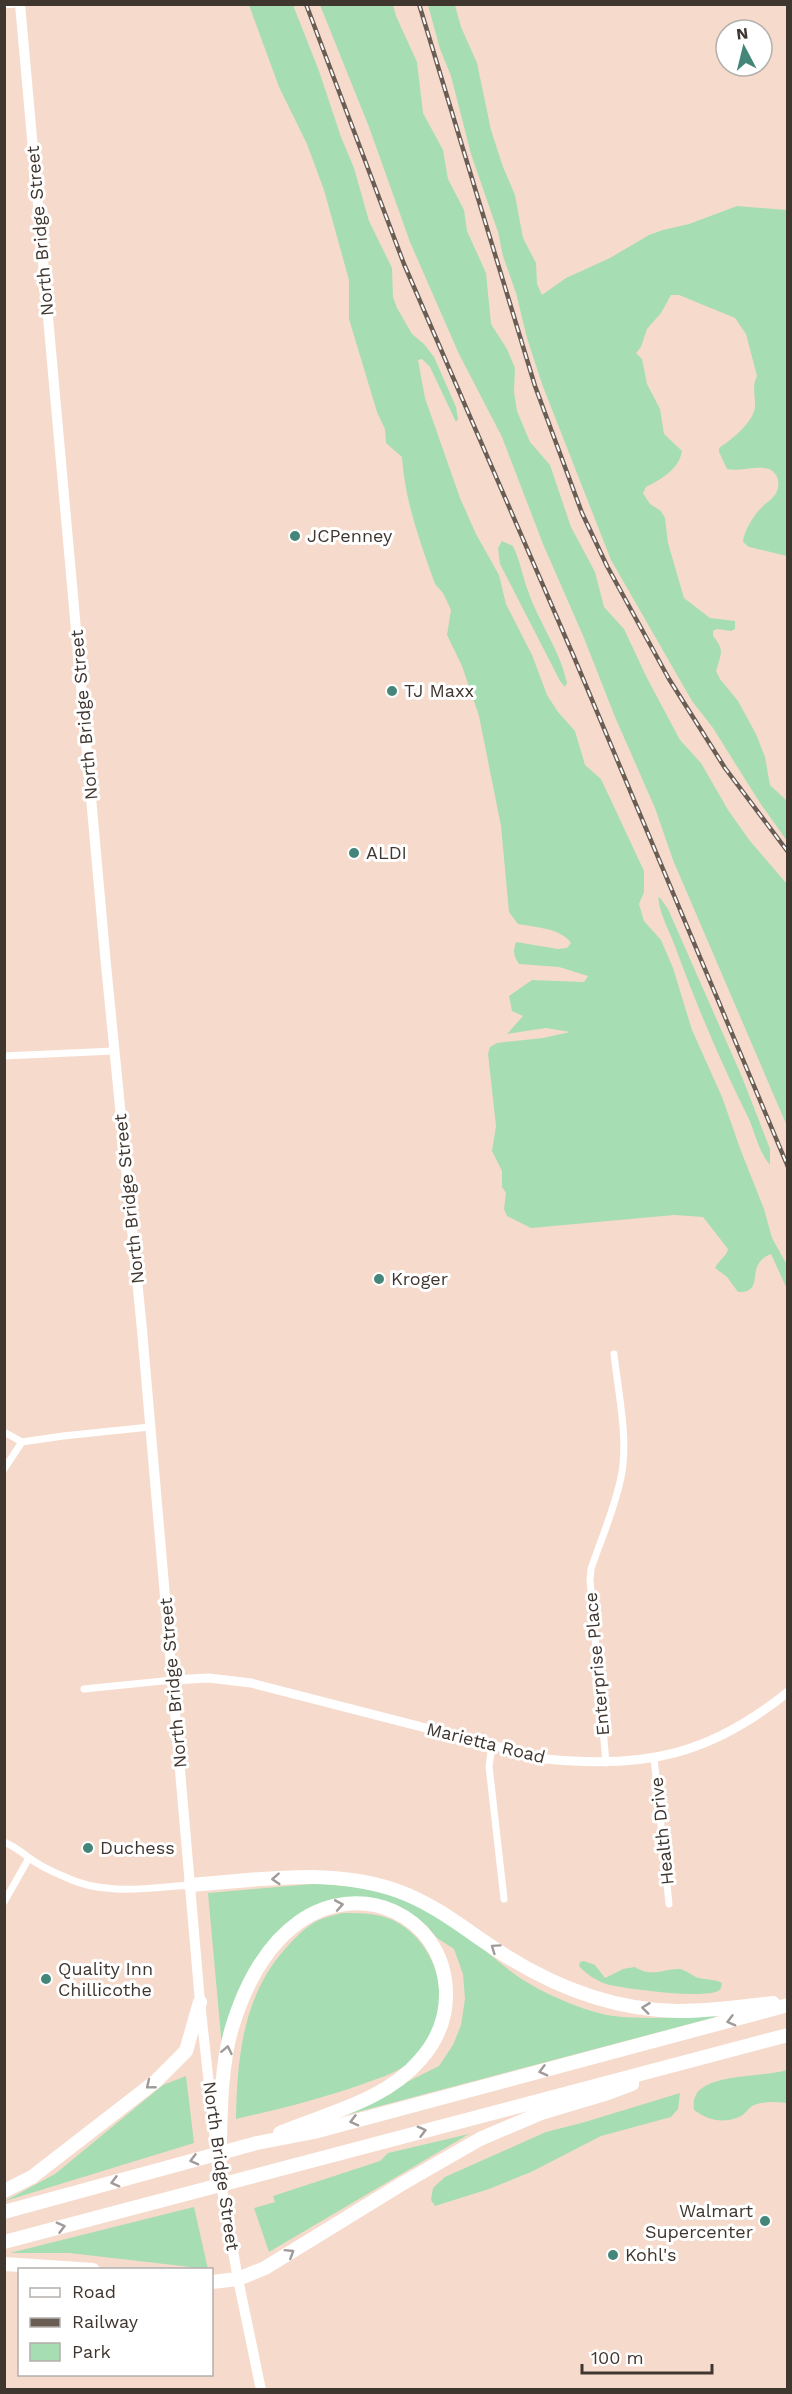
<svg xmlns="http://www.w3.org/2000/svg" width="792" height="2394" font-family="'Work Sans',sans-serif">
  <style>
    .green { fill: #a7ddb2 }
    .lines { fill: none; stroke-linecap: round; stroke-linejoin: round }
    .minor { stroke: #fff; stroke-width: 7 }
    .tertiary { stroke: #fff; stroke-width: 9 }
    .secondary { stroke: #fff; stroke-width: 10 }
    .motorway { stroke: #fff; stroke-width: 14 }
    .rail-casing { stroke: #6a5d54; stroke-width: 4.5 }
    .rail { stroke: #fff; stroke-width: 2; stroke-dasharray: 7; stroke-linecap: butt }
    .oneway { stroke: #a09a98 }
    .poi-dot { fill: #448679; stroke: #fff; stroke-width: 2 }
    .labels { text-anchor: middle; stroke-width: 6; stroke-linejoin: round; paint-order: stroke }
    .street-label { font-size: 18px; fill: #403630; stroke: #fff }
    .poi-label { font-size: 18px; fill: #403630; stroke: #fff; text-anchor: start }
  </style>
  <rect width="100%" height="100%" fill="#f6dbcc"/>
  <path class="green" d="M249 5H293L319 71 341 137 354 168 369 221 392 268 393 297 397 308 412 334 424 344 434 357 456 407 458 419 456 422 430 367 422 359 418 360 425 398 460 498 476 534 499 575 506 604 532 655 547 695 558 712 575 731 585 765 601 779 644 871V892L639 904 644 921 661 940 673 968 692 1030 722 1097 741 1151 764 1209 772 1238 787 1265V1289L771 1254C743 1265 767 1293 738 1292L727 1277 715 1268C718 1261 727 1256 728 1249L703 1217 674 1215 531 1228 507 1216 504 1209 506 1193 502 1187V1171L492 1151 496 1126 488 1054 490 1047 497 1043 543 1038 570 1032 546 1028 507 1034 523 1016 512 1011 509 996 532 980 584 982 588 976 559 967 519 964C513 956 513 951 516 942L558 949 567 948 571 943C561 928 534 927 518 924L509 912 501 826 479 716 462 666 447 635 451 610 443 593 435 584C420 542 405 502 402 457L386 443 385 429 377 412 349 319V280L324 190 307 144 279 87Z
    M320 5H393L396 16 417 62 423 113 443 150 448 179 464 210 467 231 486 273 491 324 507 349 515 368 514 392 517 411 530 442 550 465 571 527 595 572 604 607 624 629 647 678 680 740 701 763 728 810 750 841 787 884V1126L673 860 655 808 615 717 584 638 543 544 502 437 459 354 410 242 369 127Z
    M428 5H455L461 27 477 63 491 130 503 167 515 195 523 238 536 263 537 284 542 295 566 278 610 258 649 235 663 230 689 224 737 206 787 210V556L749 547 743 542C744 530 754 515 763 506 767 502 774 498 776 493 781 484 778 473 769 469 755 465 741 472 727 469L719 452V448C732 439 756 421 755 404 755 393 752 386 757 376L746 334 735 318 679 295H671L661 313 647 329 641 347 636 353 642 359 647 384 660 409 664 434 682 451C679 469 662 479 646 487L643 493 650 504 661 511 665 518 668 543 684 598 710 618 735 621V629L731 631 717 629 713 631V636C725 650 721 654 716 671L720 679 738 701 756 734 765 757 770 785 787 801V841L760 803 713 728 692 701 611 560 542 384 527 338 516 293 503 256 498 232 471 154 451 76 440 49Z
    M502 541 513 546C521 563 522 575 528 591 539 623 560 650 567 683L565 687 560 681 500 564 498 548Z
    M658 897 661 899 668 909 742 1077 770 1149V1165C758 1151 755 1131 747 1115 720 1061 697 1006 676 949 669 929 661 919 658 897Z
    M312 1884C370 1885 419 1898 465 1934 486 1950 507 1971 530 1984 549 1996 592 2014 614 2016 647 2020 682 2017 715 2015L716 2017 346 2115 345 2113 439 2066 453 2045 461 2025 465 1999 463 1974 454 1949 437 1938 426 1925 409 1912 391 1904 366 1898 288 1923 222 2047 208 1893Z
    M343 1913C363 1913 383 1913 400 1924 450 1956 454 2031 405 2066 393 2074 376 2079 363 2084 321 2099 279 2109 236 2119 237 2058 243 1996 285 1949 294 1939 305 1927 317 1921 325 1917 335 1915 343 1913Z
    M584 1961 595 1965 605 1978 623 1969 635 1967C651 1977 660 1970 677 1969 685 1968 691 1976 699 1978 707 1980 715 1979 722 1983 721 1988 722 1988 718 1991 704 1999 624 1989 606 1984 597 1981 586 1974 579 1966L580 1962Z
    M787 2070V2103C776 2102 765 2101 754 2105 748 2108 745 2115 739 2117 722 2124 708 2120 694 2110 693 2102 694 2094 701 2089 720 2074 763 2077 787 2070Z
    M186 2076 194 2143 5 2201 55 2174 163 2085Z
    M680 2093 678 2109 671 2117 601 2136 531 2172 489 2189 435 2206 431 2200 433 2188 445 2177 546 2132 585 2122Z
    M469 2134 269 2252 254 2208 275 2202 273 2196 380 2161 388 2153Z
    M194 2207 208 2269 69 2253H10Z"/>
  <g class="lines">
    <path class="minor" d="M4 5 14 4
      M4 1056 114 1051
      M4 1432 22 1442
      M4 1469 22 1442 63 1436 150 1427
      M84 1689 173 1680
      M492 1746 489 1766 504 1899
      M654 1758 669 1904
      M606 1763 590 1580 591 1569C601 1539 615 1508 621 1477 629 1440 618 1392 614 1354
      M4 1842C14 1846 20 1851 28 1857 38 1865 53 1872 65 1877 104 1896 148 1888 190 1885
      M4 1902 29 1858"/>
    <path class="tertiary" d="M173 1680 209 1678 251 1683 546 1759C645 1769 710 1755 788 1692"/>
    <path class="secondary" d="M20 4 106 965 142 1330 200 2002 215 2140
      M220 2179 238 2279 261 2390"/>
    <path class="motorway" d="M190 1885C258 1880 331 1867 398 1891 437 1905 468 1932 503 1954 555 1987 615 2010 678 2011 710 2011 742 2007 773 2003
      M219 2171C221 2126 219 2076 231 2031 243 1990 264 1947 299 1922 360 1879 442 1914 446 1990 447 2017 438 2040 420 2060 385 2101 327 2113 280 2133
      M4 2191 32 2177 156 2081 186 2051 200 2002
      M4 2212 257 2143 314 2132 788 2005
      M4 2242 788 2035
      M4 2264 93 2270
      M212 2282 238 2279 265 2268 400 2185 480 2139 541 2113 608 2093 632 2084"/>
    <g class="rail-casing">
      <path id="rail" d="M306 4 404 264 574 657 788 1167
        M419 4 535 386 582 513 607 566 669 679 725 768 788 852"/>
    </g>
    <use href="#rail" class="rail"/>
  </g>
  <defs><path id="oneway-chevron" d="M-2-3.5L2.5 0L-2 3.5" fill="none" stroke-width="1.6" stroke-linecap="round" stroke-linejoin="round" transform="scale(1.5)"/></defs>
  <g class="oneway">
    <use href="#oneway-chevron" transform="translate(276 1879) rotate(176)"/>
    <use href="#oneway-chevron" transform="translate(339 1905) rotate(-10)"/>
    <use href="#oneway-chevron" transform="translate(495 1948) rotate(-145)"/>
    <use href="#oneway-chevron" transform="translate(646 2008) rotate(-173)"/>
    <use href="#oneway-chevron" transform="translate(731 2021) rotate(165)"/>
    <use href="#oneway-chevron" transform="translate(227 2050) rotate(-78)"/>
    <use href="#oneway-chevron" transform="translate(543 2071) rotate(165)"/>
    <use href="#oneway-chevron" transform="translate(150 2085) rotate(141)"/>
    <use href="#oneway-chevron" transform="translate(354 2121) rotate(165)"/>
    <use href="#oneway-chevron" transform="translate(422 2131) rotate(-15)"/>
    <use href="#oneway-chevron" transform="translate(194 2160) rotate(165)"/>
    <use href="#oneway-chevron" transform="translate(115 2182) rotate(165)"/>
    <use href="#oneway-chevron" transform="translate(61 2227) rotate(-15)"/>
    <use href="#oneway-chevron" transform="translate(290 2253) rotate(-32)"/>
  </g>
  <g class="poi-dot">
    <circle cx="295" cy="536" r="6"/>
    <circle cx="392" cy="691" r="6"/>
    <circle cx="354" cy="853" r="6"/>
    <circle cx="379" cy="1279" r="6"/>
    <circle cx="88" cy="1848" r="6"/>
    <circle cx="46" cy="1979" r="6"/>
    <circle cx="765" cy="2221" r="6"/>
    <circle cx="613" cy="2255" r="6"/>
  </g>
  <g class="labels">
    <g class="street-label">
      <text transform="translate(40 231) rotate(-95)" y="6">North Bridge Street</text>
      <text transform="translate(84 715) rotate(-95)" y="6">North Bridge Street</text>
      <text transform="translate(129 1199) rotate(-96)" y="6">North Bridge Street</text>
      <text transform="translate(597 1664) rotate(-95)" y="6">Enterprise Place</text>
      <text transform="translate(173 1683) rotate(-95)" y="6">North Bridge Street</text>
      <text transform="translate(486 1743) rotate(14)" y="6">Marietta Road</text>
      <text transform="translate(662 1831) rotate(-96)" y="6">Health Drive</text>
      <text transform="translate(221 2166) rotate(82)" y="6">North Bridge Street</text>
    </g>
    <g class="poi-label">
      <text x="307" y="542">JCPenney</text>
      <text x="404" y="697">TJ Maxx</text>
      <text x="366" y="859">ALDI</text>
      <text x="391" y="1285">Kroger</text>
      <text x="100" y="1854">Duchess</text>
      <text x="58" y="1975">Quality Inn<tspan x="58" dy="21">Chillicothe</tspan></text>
      <text x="753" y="2217" text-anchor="end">Walmart<tspan x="753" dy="21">Supercenter</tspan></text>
      <text x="625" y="2261">Kohl's</text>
    </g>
  </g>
  <rect width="792" height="2394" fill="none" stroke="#403630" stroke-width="12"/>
  <rect x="18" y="2268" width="195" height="108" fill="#ffffff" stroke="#b3afac" stroke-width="1.5"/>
  <rect x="30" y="2288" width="30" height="9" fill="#ffffff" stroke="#b3afac" stroke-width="1.5"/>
  <text x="72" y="2298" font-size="18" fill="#403630">Road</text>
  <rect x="30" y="2318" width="30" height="9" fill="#6a5d54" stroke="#b3afac" stroke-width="1.5"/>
  <text x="72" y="2328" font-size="18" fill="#403630">Railway</text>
  <rect x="30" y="2343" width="30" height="18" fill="#a7ddb2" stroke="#b3afac" stroke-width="1.5"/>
  <text x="72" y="2358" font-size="18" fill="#403630">Park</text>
  <g transform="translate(744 48) rotate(353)"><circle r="28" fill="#ffffff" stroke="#b3afac" stroke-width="1.5"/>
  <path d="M0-4.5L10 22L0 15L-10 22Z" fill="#448679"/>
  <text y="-9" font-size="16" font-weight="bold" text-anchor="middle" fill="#403630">N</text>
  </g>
  <path d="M582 2364v9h130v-9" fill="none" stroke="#403630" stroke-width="3"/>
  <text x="591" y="2364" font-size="18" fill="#403630" stroke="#ffffff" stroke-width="4.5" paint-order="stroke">100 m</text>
</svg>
